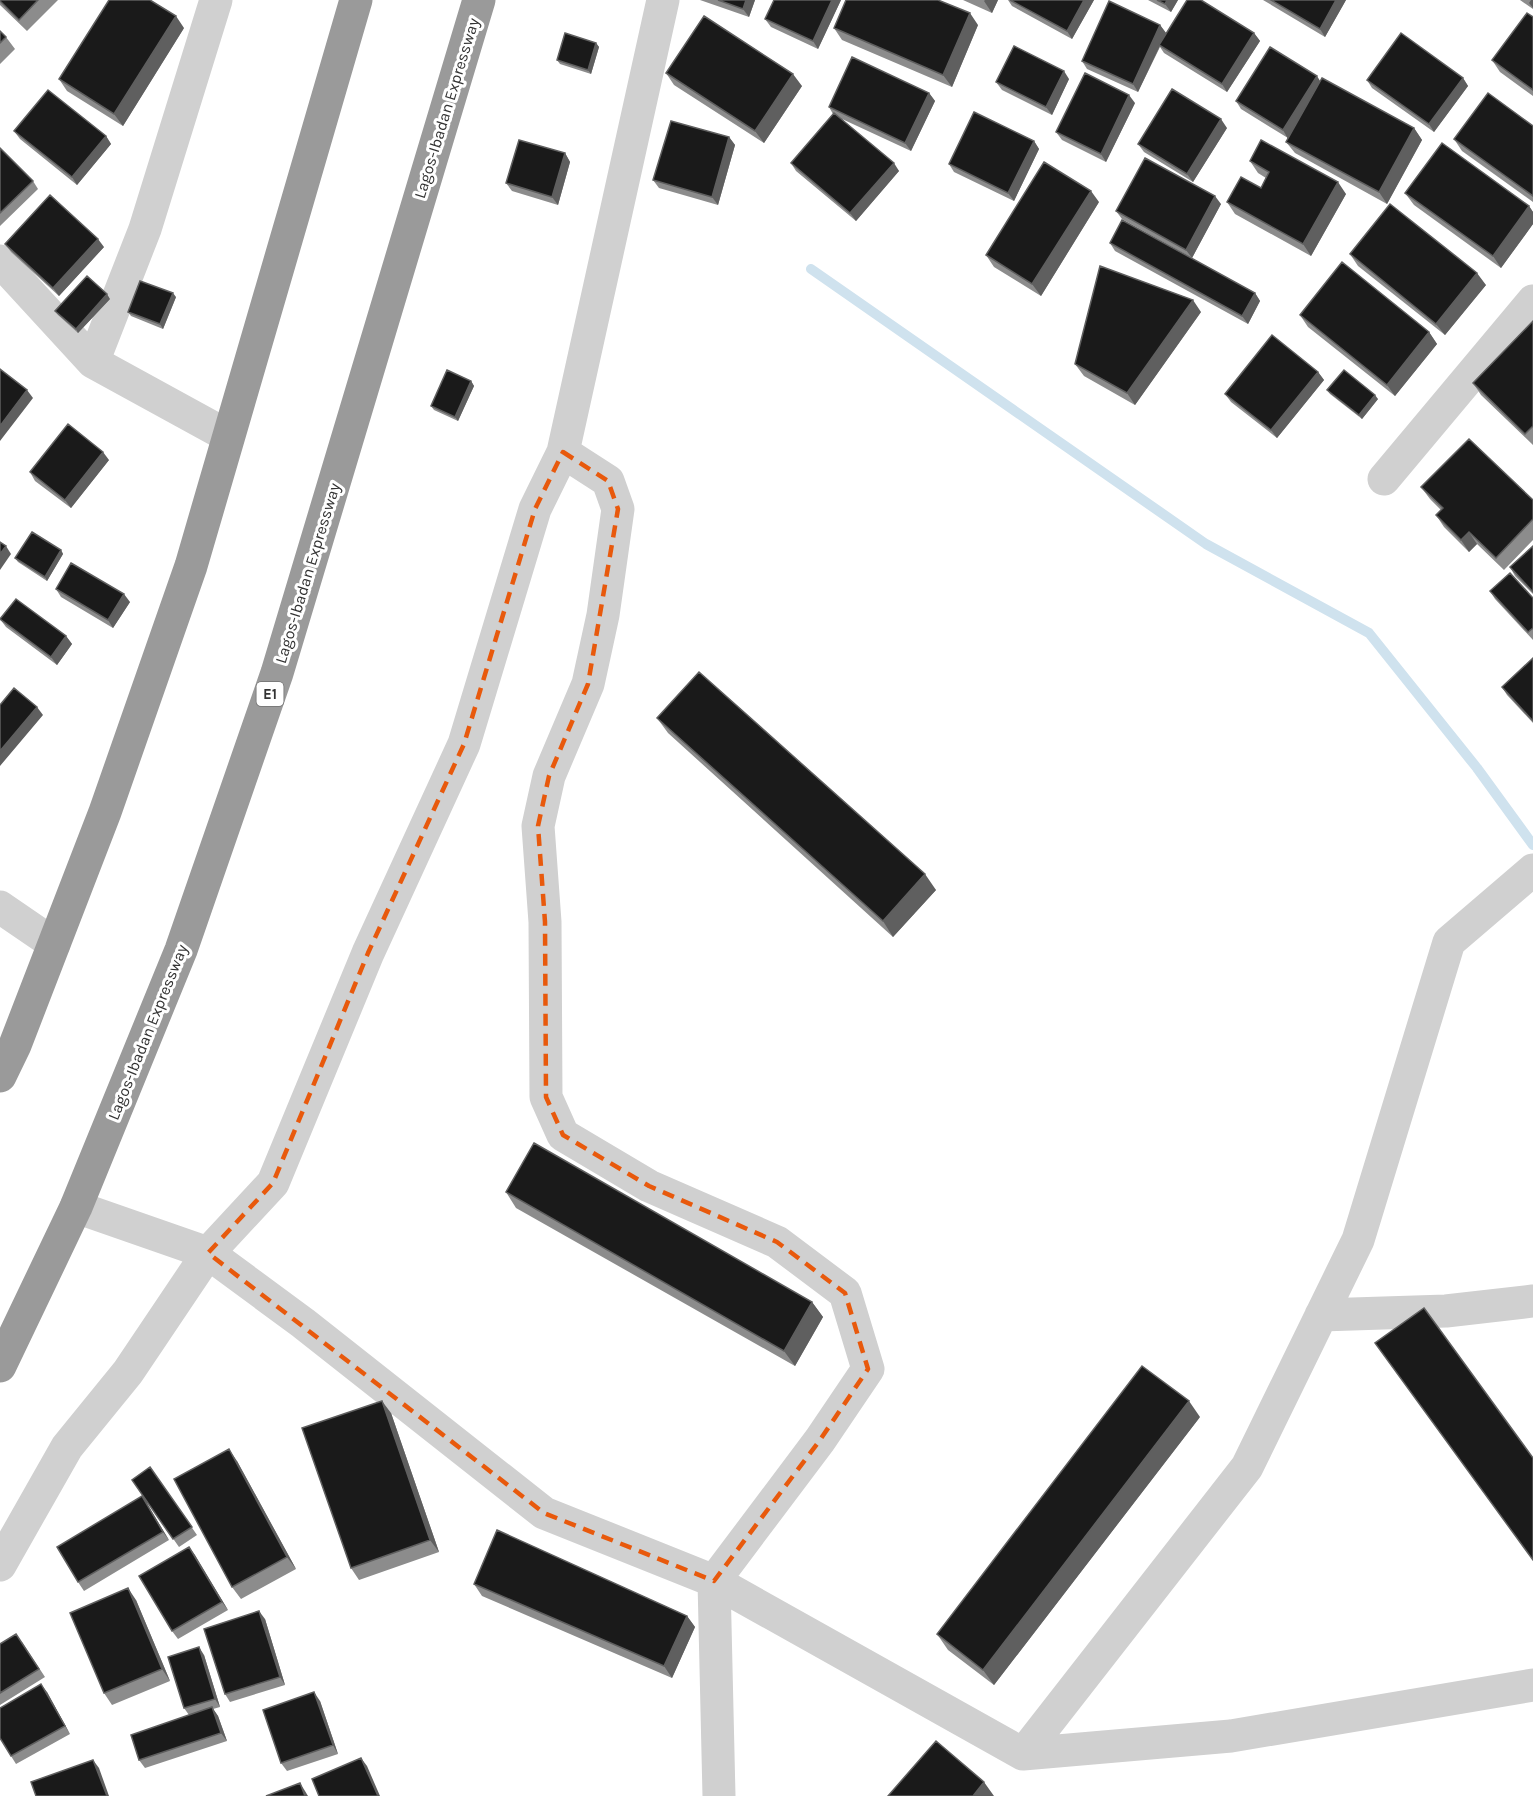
<svg xmlns="http://www.w3.org/2000/svg" width="1533" height="1796" font-family="Karla,sans-serif">
  <style>
    .lines { fill: none; stroke-linecap: round; stroke-linejoin: round }
    .stream { stroke: #cfe2ee; stroke-width: 10 }
    .street { stroke: #d0d0d0; stroke-width: 33 }
    .highway { stroke: #9a9a9a; stroke-width: 33 }
    .wall { fill: #8c8c8c }
    .shaded-wall { fill: #5f5f5f }
    .building { fill: #1a1a1a; stroke: #5f5f5f; stroke-width: 1.5 }
    .marked { fill: none; stroke: #e8590c; stroke-width: 4.5; stroke-dasharray: 12 8; stroke-linejoin: round }
    .labels { text-anchor: middle; stroke-width: 6; stroke-linejoin: round; paint-order: stroke }
    .shield { fill: #fff; stroke: #707070; stroke-width: 1.5 }
    .shield-label { font-size: 15px; font-weight: bold; fill: #333 }
    .street-label { font-size: 16px; fill: #333; stroke: #fff }
  </style>
  <rect width="100%" height="100%" fill="#fff"/>
  <g class="lines">
    <path class="stream" d="M811 269 1206 544 1369 633 1477 768 1533 845"/>
    <path class="street" d="M0 261 93 362 228 436
      M93 362 145 229 216 0
      M563 452 608 481 618 509 603 615 588 684 549 776 538 826 545 922 546 1097 563 1135 649 1186 777 1242 845 1293 868 1369 820 1440 714 1581 719 1796
      M1384 479 1533 301
      M0 907 54 944
      M76 1207 208 1253 303 1323 544 1513 714 1581 1023 1754 1231 1736 1533 1685
      M1321 1315 1446 1311 1533 1301
      M0 1565 67 1447 128 1372 208 1253 273 1183 368 953 464 744 535 509 563 452 663 0
      M1023 1754 1247 1467 1358 1240 1449 942 1533 870"/>
    <path class="highway" d="M0 1076 15 1045 105 812 191 566 356 0
      M0 1366 76 1207 181 950 277 673 479 0"/>
  </g>
  <path class="wall" d="M0 0H58L27 31 0 5Z
    M700 0H755L749 17Z
    M774 0H841L818 49 771 27 765 19Z
    M963 0H998L992 13Z
    M1008 0H1094L1072 39 1012 6Z
    M1148 0H1178L1171 12Z
    M1263 0H1346L1325 37Z
    M1520 0H1533V9Z
    M1533 17V96L1500 72 1492 60Z
    M978 25 952 87 842 40 834 28Z
    M1160 25 1166 33H1254L1260 41 1227 92 1164 53 1160 47 1138 92 1087 69 1082 61Z
    M184 28 123 126 67 91 59 79Z
    M0 31 6 37 15 49 0 64Z
    M596 43 599 47 591 74 560 64 557 60Z
    M666 73 802 86 764 143 674 85Z
    M1463 78 1468 86 1434 132 1372 88 1367 80Z
    M1069 79 1052 115 1002 90 996 82Z
    M1320 81 1414 128 1422 140 1387 204 1295 153 1286 142 1288 138 1241 109 1236 101Z
    M929 93 935 101 911 151 842 119 899 171 856 221 796 171 791 163 833 114 829 107Z
    M1135 103 1106 162 1062 140 1056 132Z
    M1533 126V202L1462 151 1454 139Z
    M1227 128 1193 182 1144 152 1138 144Z
    M14 131 106 136 111 144 77 185 20 139Z
    M729 137 735 145 718 205 659 188 653 180Z
    M1034 141 1039 149 1014 201 954 172 949 164Z
    M0 148 33 181 38 189 0 226Z
    M565 153 570 162 558 205 512 191 506 183Z
    M1250 161 1346 194 1311 256 1235 214 1227 202 1261 188 1266 178 1258 173Z
    M1405 193 1529 206 1533 212V224L1501 268 1414 205Z
    M1099 202 1041 296 994 267 986 255Z
    M1221 204 1192 258 1122 219 1116 211Z
    M1110 243 1255 293 1260 301 1248 324 1115 251Z
    M5 244 104 247 59 296 11 252Z
    M1350 254 1486 285 1445 335 1358 266Z
    M176 297 163 329 131 316 128 312Z
    M110 299 78 333 58 315 55 311Z
    M1201 312 1135 405 1084 376 1075 364Z
    M1300 315 1429 332 1437 344 1395 396 1308 327Z
    M1533 321V445L1481 395 1473 383Z
    M1318 372 1324 380 1277 438 1231 402 1225 394Z
    M471 381 474 386 458 421 434 410 431 406Z
    M1327 390 1378 399 1362 419 1330 394Z
    M109 460 71 508 35 481 30 472Z
    M1421 487 1533 500V540L1504 570 1477 544 1469 552 1444 527 1436 515 1441 510 1430 499Z
    M1533 546V594L1515 576 1510 567Z
    M61 550 63 554 47 581 18 562 15 558Z
    M56 589 130 602 113 628 61 597Z
    M1490 591 1533 598V640L1495 599Z
    M0 619 66 636 72 644 57 665 6 627Z
    M1533 658V723L1507 695 1502 687Z
    M657 718 936 890 893 937 668 733Z
    M506 1192 812 1302 823 1317 795 1366 516 1208Z
    M391 1413 439 1552 359 1580 351 1568Z
    M1200 1417 994 1685 948 1650 937 1634Z
    M237 1461 296 1569 241 1599 232 1587Z
    M150 1467 197 1535 179 1547 132 1480Z
    M142 1496 169 1540 84 1591 78 1582Z
    M189 1547 228 1610 178 1639 172 1631Z
    M474 1584 687 1616 695 1627 672 1678 482 1596Z
    M136 1600 170 1681 112 1705 104 1693Z
    M265 1619 285 1685 230 1702 225 1694Z
    M22 1642 45 1677 0 1705V1644Z
    M204 1655 220 1707 213 1709 218 1716 227 1741 145 1768 139 1760 189 1715 184 1708Z
    M47 1692 70 1734 16 1764 11 1756Z
    M320 1701 338 1754 287 1771 281 1763Z"/>
  <path class="shaded-wall" d="M746 0H755L749 17 743 9Z
    M832 0H841L818 49 813 41Z
    M985 0H998L992 13 984 1Z
    M1084 0H1094L1072 39 1067 31Z
    M1167 0H1178L1171 12 1165 4Z
    M1336 0H1346L1325 37 1320 29Z
    M1531 0H1533V8L1529 3Z
    M970 13 978 25 952 87 943 75Z
    M176 16 184 28 123 126 114 114Z
    M1160 25 1166 33 1138 92 1133 84Z
    M1254 33 1260 41 1227 92 1222 84Z
    M596 43 599 47 591 74 588 70Z
    M1064 71 1069 79 1052 115 1046 107Z
    M793 74 802 86 764 143 755 131Z
    M1317 76 1322 84 1288 139 1283 130Z
    M1463 78 1468 86 1434 132 1429 124Z
    M929 93 935 101 911 151 905 143Z
    M1129 95 1135 103 1106 162 1101 154Z
    M1221 119 1227 128 1193 182 1187 174Z
    M1414 128 1422 140 1387 204 1379 192Z
    M106 136 111 144 77 185 72 177Z
    M729 137 735 145 718 205 712 197Z
    M1034 141 1039 149 1014 201 1008 193Z
    M565 153 570 162 558 205 552 197Z
    M894 163 899 171 856 221 850 213Z
    M1338 182 1346 194 1311 256 1303 244Z
    M1091 191 1099 202 1041 296 1032 284Z
    M1215 196 1221 204 1192 258 1186 250Z
    M1529 206 1533 212V224L1501 268 1493 256Z
    M98 239 104 247 59 296 53 288Z
    M1477 273 1486 285 1445 335 1436 324Z
    M173 293 176 297 163 329 160 324Z
    M1255 293 1260 301 1248 324 1242 316Z
    M107 294 110 299 78 333 76 329Z
    M1193 300 1201 312 1135 405 1127 393Z
    M1429 332 1437 344 1395 396 1387 385Z
    M1318 372 1324 380 1277 438 1271 430Z
    M471 381 474 386 458 421 455 417Z
    M27 390 33 398 0 441V426Z
    M1375 395 1378 399 1362 419 1359 415Z
    M103 452 109 460 71 508 65 500Z
    M1469 532 1477 544 1469 552 1461 540Z
    M6 546 11 554 0 570V554Z
    M61 550 63 554 47 581 45 577Z
    M124 594 130 602 113 628 108 620Z
    M66 636 72 644 57 665 51 657Z
    M37 707 43 715 0 766V751Z
    M925 874 936 890 893 937 883 921Z
    M812 1302 823 1317 795 1366 784 1351Z
    M382 1401 391 1413 439 1552 430 1540Z
    M1189 1401 1200 1417 994 1685 983 1670Z
    M229 1449 237 1461 296 1569 287 1557Z
    M142 1496 147 1504 169 1540 163 1532Z
    M189 1547 195 1555 228 1610 222 1602Z
    M128 1588 136 1600 170 1681 162 1669Z
    M259 1611 265 1619 285 1685 280 1677Z
    M687 1616 695 1627 672 1678 664 1666Z
    M199 1647 204 1655 220 1707 215 1699Z
    M41 1684 47 1692 70 1734 65 1726Z
    M314 1692 320 1701 338 1754 333 1745Z
    M212 1707 218 1716 227 1741 221 1733Z
    M361 1758 367 1766 380 1796H378Z
    M93 1760 99 1768 109 1796H107Z
    M984 1782 994 1796H973Z
    M300 1783 305 1791 308 1796H305Z"/>
  <path class="building" d="M0 0H38L19 20 0 1Z
    M109 0H150L176 16 114 114 59 79Z
    M718 0H746L743 9Z
    M774 0H832L813 41 765 19Z
    M846 0H938L970 13 943 75 834 28Z
    M1010 0H1084L1067 31Z
    M1157 0H1167L1165 4Z
    M1187 0H1201L1254 33 1222 84 1159 45Z
    M1271 0H1336L1320 29Z
    M1109 1 1160 25 1133 84 1082 61Z
    M1527 13 1533 17V90L1492 60Z
    M704 16 793 74 755 131 666 73Z
    M0 31 6 37 0 43Z
    M565 33 596 43 588 70 557 60Z
    M1401 33 1463 78 1429 124 1367 80Z
    M1014 46 1064 71 1046 107 996 82Z
    M1270 47 1317 76 1283 130 1236 101Z
    M852 57 929 93 905 143 829 107Z
    M1085 73 1129 95 1101 154 1056 132Z
    M1322 78 1414 128 1379 192 1286 142Z
    M1172 89 1221 119 1187 174 1138 144Z
    M48 90 106 136 72 177 14 131Z
    M1488 93 1533 126V196L1454 139Z
    M974 112 1034 141 1008 193 949 164Z
    M834 113 894 163 850 213 791 163Z
    M671 121 729 137 712 197 653 180Z
    M519 140 565 153 552 197 506 183Z
    M1261 140 1338 182 1303 244 1227 202 1241 177 1261 188 1269 172 1250 161Z
    M1442 143 1529 206 1493 256 1405 193Z
    M0 148 33 181 0 213Z
    M1145 158 1215 196 1186 250 1116 211Z
    M1044 162 1091 191 1032 284 986 255Z
    M50 195 98 239 53 288 5 244Z
    M1390 204 1477 273 1436 324 1350 254Z
    M1122 220 1255 293 1242 316 1110 243Z
    M1342 262 1429 332 1387 385 1300 315Z
    M1100 266 1193 300 1127 393 1075 364Z
    M87 276 107 294 76 329 55 311Z
    M140 281 173 293 160 324 128 312Z
    M1533 321V426L1525 434 1473 383Z
    M1272 335 1318 372 1271 430 1225 394Z
    M0 369 27 390 0 426Z
    M447 370 471 381 455 417 431 406Z
    M1344 370 1375 395 1359 415 1327 390Z
    M68 424 103 452 65 500 30 472Z
    M1469 439 1533 500V519L1496 558 1469 532 1461 540 1436 515 1443 508 1421 487Z
    M32 532 61 550 45 577 15 558Z
    M0 542 6 546 0 554Z
    M1533 546V592L1510 567Z
    M71 563 124 594 108 620 56 589Z
    M1510 573 1533 598V628L1528 632 1490 591Z
    M16 599 66 636 51 657 0 619Z
    M1533 658V721L1502 687Z
    M699 672 925 874 883 921 657 718Z
    M14 688 37 707 0 751V705Z
    M534 1143 812 1302 784 1351 506 1192Z
    M1424 1308 1533 1458V1560L1375 1343Z
    M1142 1366 1189 1401 983 1670 937 1634Z
    M382 1401 430 1540 351 1568 302 1428Z
    M229 1449 287 1557 232 1587 174 1479Z
    M150 1467 192 1527 173 1539 132 1480Z
    M142 1496 163 1532 78 1582 57 1547Z
    M497 1530 687 1616 664 1666 474 1584Z
    M189 1547 222 1602 172 1631 139 1576Z
    M128 1588 162 1669 104 1693 70 1613Z
    M259 1611 280 1677 225 1694 204 1629Z
    M16 1634 39 1669 0 1693V1644Z
    M199 1647 215 1699 184 1708 168 1657Z
    M41 1684 65 1726 11 1756 0 1738V1708Z
    M314 1692 333 1745 281 1763 263 1710Z
    M212 1707 221 1733 139 1760 131 1735Z
    M936 1741 984 1782 973 1796H888Z
    M361 1758 378 1796H319L312 1779Z
    M93 1760 107 1796H36L31 1782Z
    M300 1783 305 1796H266Z"/>
  <path class="marked" d="M563 452 608 481 618 509 588 684 549 776 538 826 545 922 546 1097 563 1135 649 1186 777 1242 845 1293 868 1369 820 1440 714 1581 544 1513 208 1253 273 1183 368 953 464 744 535 509Z"/>
  <g class="labels">
    <rect class="shield" x="256.5" y="682" width="27" height="24" rx="4.5"/>
    <g class="shield-label">
      <text x="270" y="699">E1</text>
    </g>
    <g class="street-label">
      <text transform="translate(446 108) rotate(-73)" y="6">Lagos-Ibadan Expressway</text>
      <text transform="translate(307 573) rotate(-73)" y="6">Lagos-Ibadan Expressway</text>
      <text transform="translate(147 1032) rotate(-68)" y="6">Lagos-Ibadan Expressway</text>
    </g>
  </g>
</svg>
